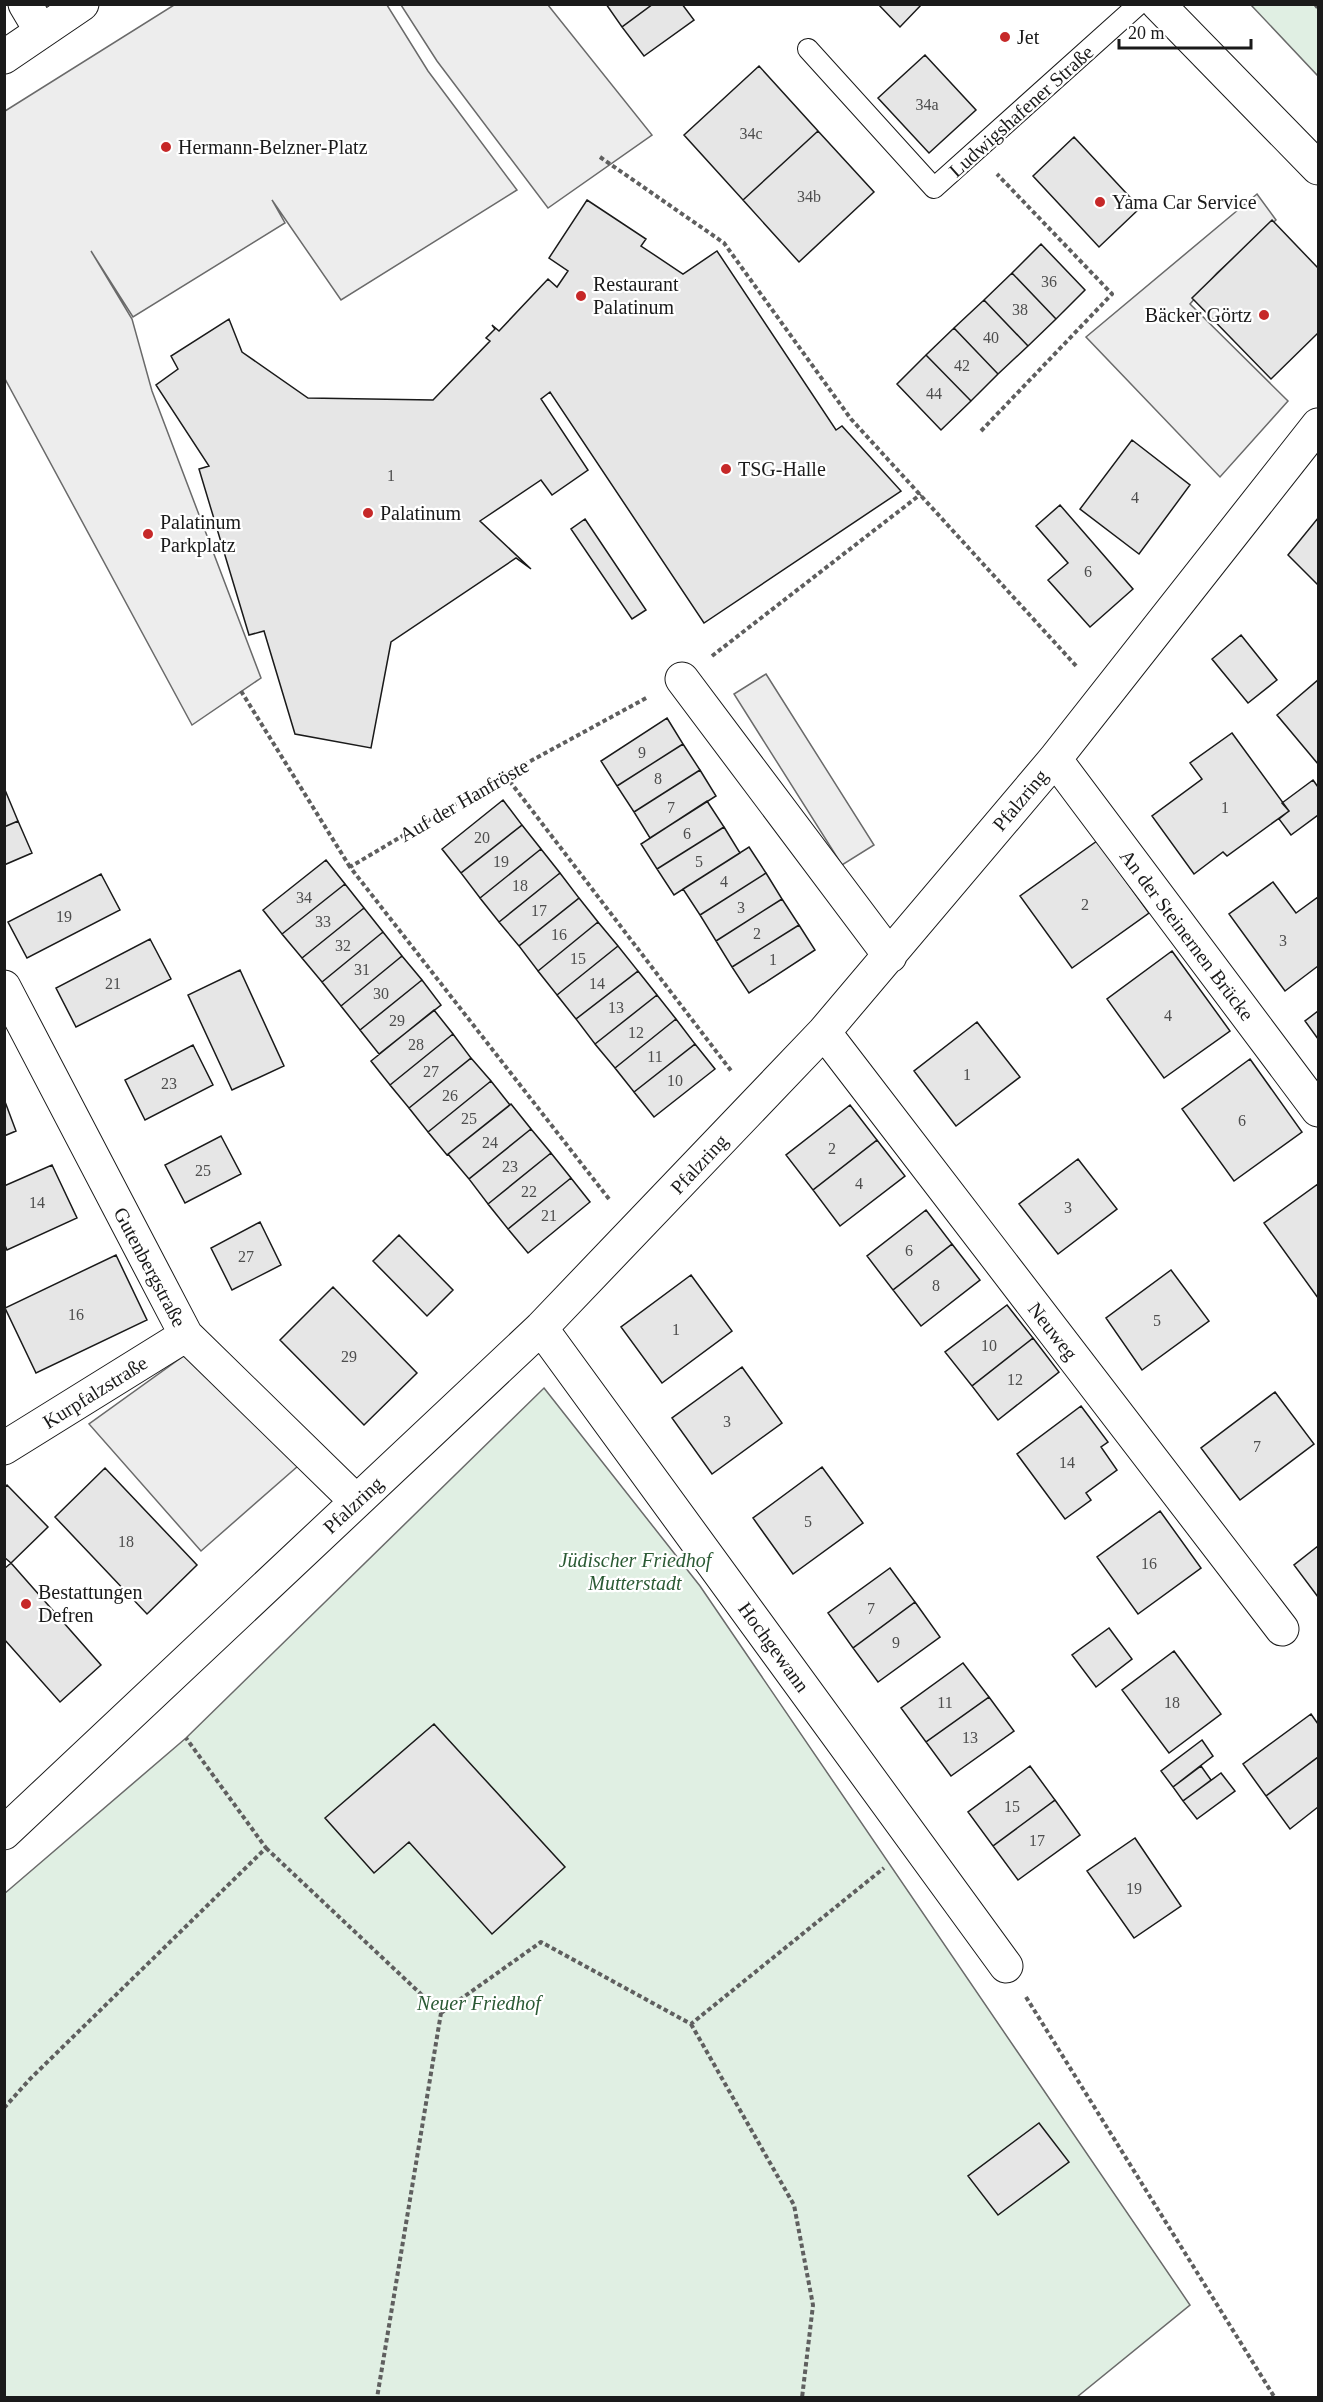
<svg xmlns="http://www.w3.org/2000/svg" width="1323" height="2402" font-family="'Times New Roman',serif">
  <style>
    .green { fill: #e0efe3; stroke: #6a6a6a; stroke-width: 1.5 }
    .parking { fill: #ededed; stroke: #6a6a6a; stroke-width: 1.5 }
    .building { fill: #e6e6e6; stroke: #1a1a1a; stroke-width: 1.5 }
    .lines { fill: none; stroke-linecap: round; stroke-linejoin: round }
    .service-casing { stroke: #1a1a1a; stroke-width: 22 }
    .minor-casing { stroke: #1a1a1a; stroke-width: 35 }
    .secondary-casing { stroke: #1a1a1a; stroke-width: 35 }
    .path { stroke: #5f5f5f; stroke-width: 4; stroke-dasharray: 4.5 3; stroke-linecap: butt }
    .service { stroke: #fff; stroke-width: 20 }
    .minor { stroke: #fff; stroke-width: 33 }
    .secondary { stroke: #fff; stroke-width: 33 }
    .poi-dot { fill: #c62828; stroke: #fff; stroke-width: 2 }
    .labels { text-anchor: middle; stroke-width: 4.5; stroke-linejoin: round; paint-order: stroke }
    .number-label { font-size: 16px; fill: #4d4d4d }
    .poi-label { font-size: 20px; fill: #1a1a1a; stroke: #fff; text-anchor: start }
    .street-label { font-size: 20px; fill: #1a1a1a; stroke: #fff }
    .park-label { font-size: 20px; font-style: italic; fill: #2b5a34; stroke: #fff }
  </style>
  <rect width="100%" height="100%" fill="#fff"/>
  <path class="green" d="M1251 5H1318V76Z
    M544 1388 700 1586 1190 2305 1077 2397H5L4 1894 186 1738Z"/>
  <path class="parking" d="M174 5H387L428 71 517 190 341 300 272 200 285 223 133 317 91 251 132 319 152 391 261 678 192 725 4 377 5 111Z
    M401 5H548L652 135 548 208 437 61Z
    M1257 194 1276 220 1217 273 1190 304 1288 401 1220 477 1086 337Z
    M766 674 874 845 842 865 734 694Z
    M185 1355 298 1466 201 1551 89 1424Z"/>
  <path class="building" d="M606 4H653L622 27Z
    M653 4H682L694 20 644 56 622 27Z
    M878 4H922L900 27Z
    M925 55 976 110 929 153 878 98Z
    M759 66 818 131 743 200 684 135Z
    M818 131 874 192 799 262 743 200Z
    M1074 137 1140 208 1099 247 1033 176Z
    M587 200 646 239 641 246 683 274 717 251 836 430 842 426 901 491 704 623 550 392 541 399 588 470 552 495 541 480 480 521 531 569 516 558 391 642 371 748 295 734 264 631 249 635 199 469 209 466 156 385 178 369 171 356 229 319 242 352 308 398 433 400 490 341 486 338 495 329 492 325 499 331 548 279 557 287 568 271 549 258Z
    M1272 220 1318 268V333L1271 379 1192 298Z
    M1041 244 1085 290 1056 319 1012 273Z
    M1012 273 1056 319 1028 346 984 300Z
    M984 300 1028 346 998 374 954 328Z
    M954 328 998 374 971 401 926 355Z
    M926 355 971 401 941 430 897 384Z
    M1132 440 1190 485 1139 554 1080 509Z
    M1060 505 1133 589 1090 627 1048 580 1068 563 1036 526Z
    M1318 518V585L1288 555Z
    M585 519 646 610 632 619 571 529Z
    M1241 635 1277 680 1248 703 1212 659Z
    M1318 680V764L1277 715Z
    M667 718 683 744 617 786 601 761Z
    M1232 733 1289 811 1227 856 1223 852 1194 874 1152 816 1202 779 1190 763Z
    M683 744 700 770 634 812 617 786Z
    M700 770 716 796 650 838 634 812Z
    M1313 780 1318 787V815L1291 835 1279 819 1289 811 1282 803Z
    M5 790 18 821 4 827V791Z
    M503 800 522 825 461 873 442 849Z
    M707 801 724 827 657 869 641 844Z
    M18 821 32 853 4 865V827Z
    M522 825 541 849 480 898 461 873Z
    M724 827 740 853 674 895 657 869Z
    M1097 841 1149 913 1072 968 1020 896Z
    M749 847 766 873 700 915 683 889Z
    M541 849 560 873 499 922 480 898Z
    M326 860 345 884 282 934 263 910Z
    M560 873 579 898 519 946 499 922Z
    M766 873 782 899 716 941 700 915Z
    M101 874 120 910 27 958 8 922Z
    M1273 882 1296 913 1318 897V966L1285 991 1229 914Z
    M345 884 364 908 302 958 282 934Z
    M579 898 598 922 538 971 519 946Z
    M782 899 799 925 732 967 716 941Z
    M364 908 383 932 322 982 302 958Z
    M598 922 618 946 557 995 538 971Z
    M799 925 815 950 749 993 732 967Z
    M383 932 402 956 341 1006 322 982Z
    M150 939 171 979 76 1027 56 988Z
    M618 946 638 971 576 1019 557 995Z
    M1172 951 1230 1031 1164 1078 1107 999Z
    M402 956 422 980 360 1030 341 1006Z
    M240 970 284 1066 232 1090 188 995Z
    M638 971 657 995 595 1044 576 1019Z
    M422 980 441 1005 379 1054 360 1030Z
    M657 995 676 1019 615 1068 595 1044Z
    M434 1010 453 1034 390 1085 371 1061Z
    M1318 1011V1039L1305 1021Z
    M676 1019 695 1044 634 1092 615 1068Z
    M977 1022 1020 1077 956 1126 914 1071Z
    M453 1034 471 1058 409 1108 390 1085Z
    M695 1044 715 1069 654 1117 634 1092Z
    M193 1045 213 1085 145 1120 125 1080Z
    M471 1058 491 1081 428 1132 409 1108Z
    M1250 1059 1302 1132 1234 1181 1182 1109Z
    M491 1081 510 1105 447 1155 428 1132Z
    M4 1099 16 1131 4 1136Z
    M511 1104 531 1129 469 1179 448 1154Z
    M850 1105 877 1140 813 1190 786 1155Z
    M531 1129 551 1153 488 1204 469 1179Z
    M221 1136 241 1174 185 1203 165 1165Z
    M877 1140 905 1176 840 1226 813 1190Z
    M551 1153 571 1178 508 1229 488 1204Z
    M1078 1159 1117 1209 1058 1254 1019 1204Z
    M52 1165 77 1218 7 1250 4 1243V1186Z
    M571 1178 590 1202 528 1253 508 1229Z
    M1318 1184V1298L1264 1223Z
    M926 1210 952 1244 893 1290 867 1256Z
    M260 1222 281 1265 232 1290 211 1248Z
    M399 1235 453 1290 427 1316 373 1261Z
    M952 1244 980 1280 921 1326 893 1290Z
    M116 1255 147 1320 36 1373 5 1308Z
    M1171 1270 1209 1321 1142 1370 1106 1318Z
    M691 1275 732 1331 662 1383 621 1327Z
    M333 1287 417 1373 364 1425 280 1340Z
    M1007 1305 1033 1338 972 1386 945 1352Z
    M1033 1338 1059 1372 998 1420 972 1386Z
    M742 1367 782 1423 712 1474 672 1418Z
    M1275 1392 1314 1444 1240 1500 1201 1448Z
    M1081 1406 1108 1442 1101 1447 1117 1470 1086 1493 1091 1500 1065 1519 1017 1454Z
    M822 1467 863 1523 793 1574 753 1518Z
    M105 1468 197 1565 147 1614 55 1517Z
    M7 1485 48 1527 11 1563 4 1557V1488Z
    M1160 1511 1201 1568 1138 1614 1097 1557Z
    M1318 1546V1597L1294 1565Z
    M11 1563 101 1665 60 1702 4 1639V1569Z
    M890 1568 915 1602 853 1648 828 1613Z
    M915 1602 940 1637 878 1682 853 1648Z
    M1109 1628 1132 1659 1096 1687 1072 1655Z
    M1174 1651 1221 1714 1169 1753 1122 1690Z
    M963 1663 989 1697 926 1742 901 1708Z
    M989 1697 1014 1731 951 1776 926 1742Z
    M1311 1714 1318 1724V1757L1266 1796 1243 1764Z
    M434 1724 565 1867 492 1934 409 1842 374 1873 325 1818Z
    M1202 1740 1213 1756 1173 1787 1161 1771Z
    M1318 1757V1807L1290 1829 1266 1796Z
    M1030 1766 1055 1800 993 1846 968 1812Z
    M1201 1766 1211 1780 1183 1801 1173 1787Z
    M1221 1773 1235 1791 1197 1819 1183 1801Z
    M1055 1800 1080 1835 1018 1880 993 1846Z
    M1135 1838 1181 1906 1134 1938 1087 1871Z
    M1039 2123 1069 2162 998 2215 968 2176Z"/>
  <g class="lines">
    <g class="service-casing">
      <path id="service" d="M808 49 934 188 1139 4"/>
    </g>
    <g class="minor-casing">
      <path id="minor" d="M25 4 41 31
        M4 57 82 4
        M682 679 890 956
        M1055 759 1318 1110
        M4 987 186 1335 356 1501
        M824 1032 1282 1629
        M541 1328 1006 1966
        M4 1448 186 1335
        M4 1833 541 1328 824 1032 1055 759 1318 425"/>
    </g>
    <g class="secondary-casing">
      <path id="secondary" d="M1158 4 1318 168"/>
    </g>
    <path class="path" d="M1315 4 1318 8
      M600 157 724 243 851 419 1078 668
      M981 431 1112 294 997 174
      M712 656 921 494
      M241 691 350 867
      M505 775 732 1072
      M609 1199 350 867 505 775 648 697
      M266 1848 441 2013 377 2398
      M1026 1997 1275 2398
      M441 2013 541 1942 691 2024 884 1868
      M691 2024 794 2205 813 2305 802 2398
      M4 2108 30 2079 266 1848 186 1738"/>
    <use href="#service" class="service"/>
    <use href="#minor" class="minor"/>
    <use href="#secondary" class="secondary"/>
  </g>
  <g class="poi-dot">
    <circle cx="1005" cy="37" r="6"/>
    <circle cx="166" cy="147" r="6"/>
    <circle cx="1100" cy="202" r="6"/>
    <circle cx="581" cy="296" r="6"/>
    <circle cx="1264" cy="315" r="6"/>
    <circle cx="726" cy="469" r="6"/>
    <circle cx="368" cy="513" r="6"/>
    <circle cx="148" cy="534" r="6"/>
    <circle cx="26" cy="1604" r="6"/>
  </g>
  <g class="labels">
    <g class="number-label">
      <text x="927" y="110">34a</text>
      <text x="751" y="139">34c</text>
      <text x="809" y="202">34b</text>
      <text x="1049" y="287">36</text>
      <text x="1020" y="315">38</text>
      <text x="991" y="343">40</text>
      <text x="962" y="371">42</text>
      <text x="934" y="399">44</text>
      <text x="391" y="481">1</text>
      <text x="1135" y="503">4</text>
      <text x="1088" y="577">6</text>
      <text x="642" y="758">9</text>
      <text x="658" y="784">8</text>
      <text x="671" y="813">7</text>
      <text x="1225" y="813">1</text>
      <text x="687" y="839">6</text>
      <text x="482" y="843">20</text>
      <text x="501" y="867">19</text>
      <text x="699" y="867">5</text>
      <text x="724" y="887">4</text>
      <text x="520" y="891">18</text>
      <text x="304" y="903">34</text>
      <text x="1085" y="910">2</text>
      <text x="741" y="913">3</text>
      <text x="539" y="916">17</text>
      <text x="64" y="922">19</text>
      <text x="323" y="927">33</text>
      <text x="757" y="939">2</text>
      <text x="559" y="940">16</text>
      <text x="1283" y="946">3</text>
      <text x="343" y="951">32</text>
      <text x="578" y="964">15</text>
      <text x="773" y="965">1</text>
      <text x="362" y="975">31</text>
      <text x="113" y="989">21</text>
      <text x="597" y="989">14</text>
      <text x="381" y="999">30</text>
      <text x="616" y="1013">13</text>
      <text x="1168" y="1021">4</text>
      <text x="397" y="1026">29</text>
      <text x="636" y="1038">12</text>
      <text x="416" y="1050">28</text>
      <text x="655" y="1062">11</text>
      <text x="431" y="1077">27</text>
      <text x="967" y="1080">1</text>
      <text x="675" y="1086">10</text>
      <text x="169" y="1089">23</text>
      <text x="450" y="1101">26</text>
      <text x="469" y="1124">25</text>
      <text x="1242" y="1126">6</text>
      <text x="490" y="1148">24</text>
      <text x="832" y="1154">2</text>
      <text x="510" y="1172">23</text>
      <text x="203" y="1176">25</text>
      <text x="859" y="1189">4</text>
      <text x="529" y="1197">22</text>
      <text x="37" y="1208">14</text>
      <text x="1068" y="1213">3</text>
      <text x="549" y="1221">21</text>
      <text x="909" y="1256">6</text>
      <text x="246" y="1262">27</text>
      <text x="936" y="1291">8</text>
      <text x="76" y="1320">16</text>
      <text x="1157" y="1326">5</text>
      <text x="676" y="1335">1</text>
      <text x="989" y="1351">10</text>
      <text x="349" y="1362">29</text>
      <text x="1015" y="1385">12</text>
      <text x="727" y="1427">3</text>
      <text x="1257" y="1452">7</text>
      <text x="1067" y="1468">14</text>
      <text x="808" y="1527">5</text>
      <text x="126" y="1547">18</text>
      <text x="1149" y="1569">16</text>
      <text x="871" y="1614">7</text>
      <text x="896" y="1648">9</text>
      <text x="945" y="1708">11</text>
      <text x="1172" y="1708">18</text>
      <text x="970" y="1743">13</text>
      <text x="1012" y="1812">15</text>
      <text x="1037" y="1846">17</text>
      <text x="1134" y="1894">19</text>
    </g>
    <g class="poi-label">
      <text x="1017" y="44">Jet</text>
      <text x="178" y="154">Hermann-Belzner-Platz</text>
      <text x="1112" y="209">Yama Car Service</text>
      <text x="593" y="291">Restaurant<tspan x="593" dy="23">Palatinum</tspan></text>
      <text x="1252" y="322" text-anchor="end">Bäcker Görtz</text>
      <text x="738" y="476">TSG-Halle</text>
      <text x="380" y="520">Palatinum</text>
      <text x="160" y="529">Palatinum<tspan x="160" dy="23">Parkplatz</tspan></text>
      <text x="38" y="1599">Bestattungen<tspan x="38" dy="23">Defren</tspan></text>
    </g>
    <g class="street-label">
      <text transform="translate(1021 111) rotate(-42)" y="7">Ludwigshafener Straße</text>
      <text transform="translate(464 800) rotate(-30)" y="7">Auf der Hanfröste</text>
      <text transform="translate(1020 800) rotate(-50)" y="7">Pfalzring</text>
      <text transform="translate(1187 935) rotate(53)" y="7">An der Steinernen Brücke</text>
      <text transform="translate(699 1164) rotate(-47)" y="7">Pfalzring</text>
      <text transform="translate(150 1267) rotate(62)" y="7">Gutenbergstraße</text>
      <text transform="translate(1053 1331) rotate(52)" y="7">Neuweg</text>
      <text transform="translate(95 1392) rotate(-32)" y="7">Kurpfalzstraße</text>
      <text transform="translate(353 1505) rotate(-43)" y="7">Pfalzring</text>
      <text transform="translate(774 1647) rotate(54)" y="7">Hochgewann</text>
    </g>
    <g class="park-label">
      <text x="635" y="1567">Jüdischer Friedhof<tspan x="635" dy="23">Mutterstadt</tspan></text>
      <text x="479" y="2010">Neuer Friedhof</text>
    </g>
  </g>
  <rect width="1323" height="2402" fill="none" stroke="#1a1a1a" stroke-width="12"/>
  <path d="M1119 39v9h132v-9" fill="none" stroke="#1a1a1a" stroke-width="3"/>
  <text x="1128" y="39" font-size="18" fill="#1a1a1a" stroke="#ffffff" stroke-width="4.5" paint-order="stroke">20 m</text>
</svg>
